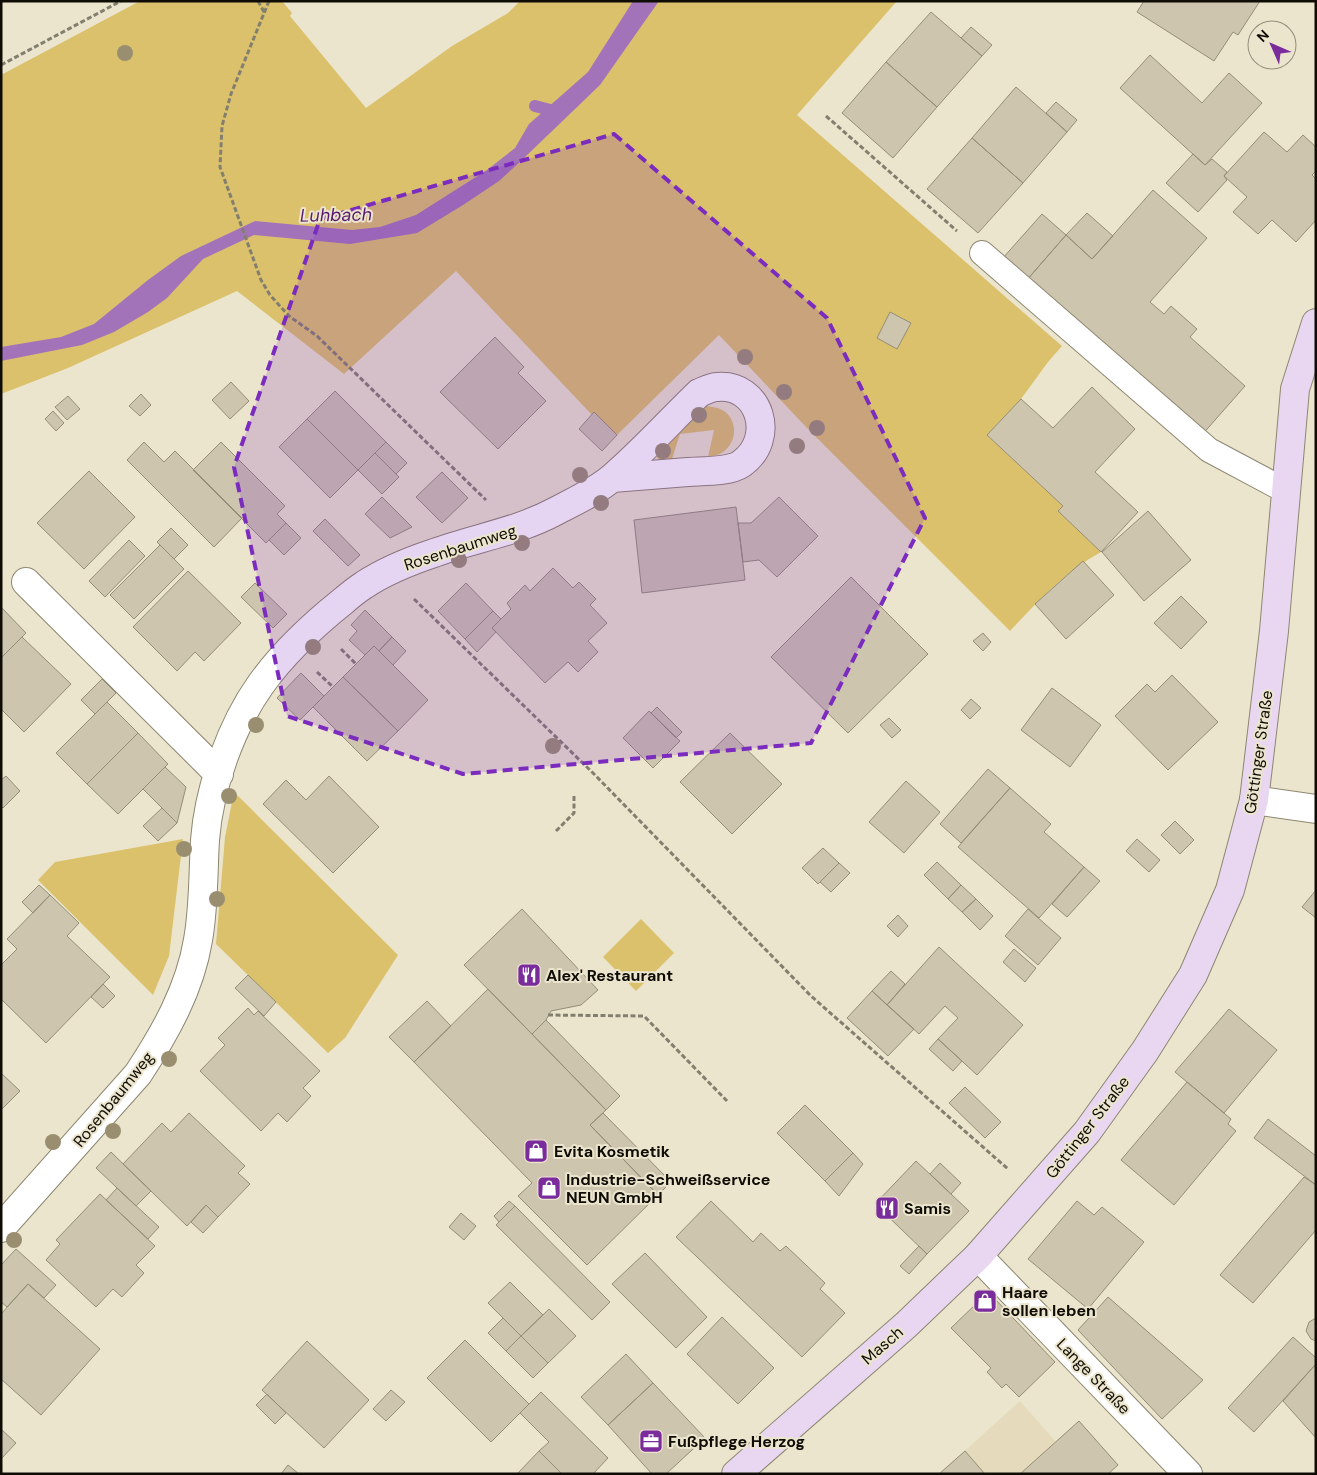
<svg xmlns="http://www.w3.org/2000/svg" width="1317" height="1475" font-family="'DM Sans',sans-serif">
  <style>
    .built { fill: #e5dbbc }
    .green { fill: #dbc16c }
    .water { fill: #a373ba }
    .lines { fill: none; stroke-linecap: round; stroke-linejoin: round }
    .stream { stroke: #a373ba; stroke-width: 12 }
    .building { fill: #cdc5ae; stroke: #948e78 }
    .lane-casing { stroke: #8d8671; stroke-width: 26 }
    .street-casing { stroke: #8d8671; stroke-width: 30 }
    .secondary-casing { stroke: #8d8671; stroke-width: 30 }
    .path { stroke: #837f6f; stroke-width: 3; stroke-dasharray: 5 2.5; stroke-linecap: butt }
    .lane { stroke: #fff; stroke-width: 24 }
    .street { stroke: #fff; stroke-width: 28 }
    .secondary { stroke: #e9d7f2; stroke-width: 28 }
    .tree { fill: #998f70 }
    .marked { fill: #7b2cbf; fill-opacity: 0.2; stroke: #7b2cbf; stroke-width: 4; stroke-dasharray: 10 6; stroke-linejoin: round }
    .labels { text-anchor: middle; stroke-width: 4; stroke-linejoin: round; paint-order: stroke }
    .street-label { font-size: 16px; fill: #0e0c05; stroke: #ece5cd }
    .poi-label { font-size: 16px; font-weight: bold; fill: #0e0c05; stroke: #ece5cd; text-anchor: start }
    .water-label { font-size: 18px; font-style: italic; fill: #581b71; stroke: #ece5cd }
  </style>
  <rect width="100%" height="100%" fill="#ece5cd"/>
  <path class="built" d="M1020 1401 1056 1442 1020 1474H939Z"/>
  <path class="green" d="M140 1H282L292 13 290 16 366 108 452 46 508 13 520 1H897L797 115 1062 346 1048 362 1021 399 987 435 1063 506 1058 511 1101 552C1066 571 1037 602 1010 631L807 428 719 335 617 435 594 413 592 415 456 271 344 374 237 291 68 368 1 394V75Z
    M707 406C710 407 715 407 718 408 738 415 739 441 723 452 719 455 713 456 708 457L714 430 680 434 672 459 659 460 655 455 696 411Z
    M234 792 398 955 345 1038 328 1053 216 944 225 837Z
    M183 839 169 956 153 995 38 880 55 862Z
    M641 919 674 953 636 991 603 957Z"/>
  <path class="water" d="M633 1H659L600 85 524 158 499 181 463 205 417 233 350 244 254 235 203 259 167 298 148 312 114 332 82 345 1 361V347L61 337 94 324 148 280 181 256 255 221 352 230 380 227 416 215 487 170 515 148 529 124 588 72Z"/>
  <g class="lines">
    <path class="stream" d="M535 106 558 112"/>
  </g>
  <path class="building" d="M1144 1H1260L1238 35 1233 32 1214 61 1137 12Z
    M931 12 982 56 937 107 886 62Z
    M971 27 992 45 982 56 961 38Z
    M1150 55 1202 103 1229 73 1262 103 1205 165 1120 88Z
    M886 62 937 107 893 158 842 113Z
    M1016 87 1067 132 1023 183 972 138Z
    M1056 102 1077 120 1067 132 1046 113Z
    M1264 132 1287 152 1303 135 1316 147V171L1312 175 1316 179V220L1296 242 1272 220 1258 234 1233 212 1247 197 1224 176Z
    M972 138 1023 183 978 233 927 189Z
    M1193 154 1205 165 1212 159 1227 172 1224 176 1227 180 1198 212 1166 183Z
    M1153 190 1207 238 1150 302 1164 314 1171 306 1197 329 1190 337 1245 386 1201 436 1026 281 1066 235 1092 259Z
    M1087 213 1113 236 1092 259 1066 235Z
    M1042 214 1066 235 1026 281 1002 259Z
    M890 312 911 323 897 349 877 338Z
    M495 337 524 367 518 373 546 401 498 449 440 392Z
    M231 382 249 401 230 419 212 400Z
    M1092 387 1135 429 1095 472 1138 512 1101 552 1058 511 1063 506 987 435 1021 399 1053 428Z
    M335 391 386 442 358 470 307 419Z
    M141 394 151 405 140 416 129 406Z
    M68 396 80 409 67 420 55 407Z
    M53 411 64 423 56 431 45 419Z
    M594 412 617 435 602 451 579 429Z
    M307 419 358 470 330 498 279 447Z
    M144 442 164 462 175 451 242 518 214 547 127 460Z
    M221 442 285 506 277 514 286 523 266 543 193 470Z
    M386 442 407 463 396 474 375 453Z
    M375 453 399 477 382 494 358 470Z
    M89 471 135 517 84 569 37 523Z
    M442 472 468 498 442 523 416 497Z
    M382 497 412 527 390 538 365 514Z
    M779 497 818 536 777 577 759 560 743 562 738 523H751Z
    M736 507 745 580 642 593 634 520Z
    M1148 511 1191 560 1144 601 1102 552Z
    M325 519 360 555 348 566 313 531Z
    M286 523 301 538 284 555 269 540Z
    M171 528 188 545 174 559 157 542Z
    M129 540 145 556 105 597 89 581Z
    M160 545 184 569 134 619 110 595Z
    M1083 561 1114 595 1066 639 1035 604Z
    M553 568 573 588 579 582 596 599 590 605 607 623 588 641 598 652 578 672 568 662 545 683 492 628 511 609 507 603 525 585 530 591Z
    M188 571 241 623 204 661 195 652 177 671 133 627Z
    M851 577 928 654 848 733 771 657Z
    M255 583 287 614 273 628 241 597Z
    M466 583 493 611 465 639 438 611Z
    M1181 596 1207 622 1181 649 1154 623Z
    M1 607 26 633 1 658Z
    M365 610 392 637 379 651 374 646 365 655 349 640 357 631 351 625Z
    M493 611 501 619 492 628 496 632 477 652 465 639Z
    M983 633 991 642 983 651 973 641Z
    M22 637 71 684 24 732 1 709V658Z
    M392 637 406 651 393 665 379 651Z
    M374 646 428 700 398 731 343 677Z
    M301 673 324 696 300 720 277 698Z
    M1172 675 1218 722 1168 770 1115 716 1147 684 1155 692Z
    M343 677 398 731 367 761 313 707Z
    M102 679 116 693 95 714 81 700Z
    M1052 688 1101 725 1070 767 1021 730Z
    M971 699 981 708 970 719 961 710Z
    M107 702 138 733 87 784 56 753Z
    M657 707 682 732 676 738 651 713Z
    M649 711 680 741 653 768 623 738Z
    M889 718 901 730 892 738 880 725Z
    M138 733 168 764 118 814 87 784Z
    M730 733 782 784 732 834 680 782Z
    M165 767 186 787 177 823 143 789Z
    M988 769 1010 788 961 843 940 824Z
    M6 776 20 791 3 808 1 806V780Z
    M329 776 379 827 333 873 263 804 286 780 306 800Z
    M906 781 940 812 904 853 869 822Z
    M1010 788 1051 824 1044 832 1084 867 1039 918 958 847Z
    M162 808 177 823 158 841 143 826Z
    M1175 821 1194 840 1180 854 1161 835Z
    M1137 839 1160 860 1149 872 1126 851Z
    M823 848 839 863 818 884 802 868Z
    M937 862 961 885 948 899 924 875Z
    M839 863 850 873 831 892 820 882Z
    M1084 867 1100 881 1067 917 1052 904Z
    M39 885 50 895 33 913 22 902Z
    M961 885 976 899 962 912 948 899Z
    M1316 890V918L1302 907Z
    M50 895 79 923 67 936 110 977 46 1043 1 999V965L17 949 7 939Z
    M976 899 993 916 980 930 962 912Z
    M522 909 598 990 581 1005 551 1011 546 1020 532 1034 464 965Z
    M1028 909 1061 938 1038 965 1005 936Z
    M898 915 908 926 898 937 887 926Z
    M939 947 1023 1025 977 1075 938 1039 958 1018 945 1006 919 1034 887 1005Z
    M1014 949 1036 968 1025 982 1003 962Z
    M891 971 905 984 887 1005 872 991Z
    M248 975 276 1002 264 1016 235 988Z
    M103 984 115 996 103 1008 91 997Z
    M488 989 606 1110 590 1125 658 1195 587 1265 518 1196 532 1183 414 1062Z
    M872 991 914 1029 888 1056 847 1018Z
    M427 1001 451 1026 414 1062 389 1037Z
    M248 1008 254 1015 258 1011 320 1071 303 1088 311 1096 287 1122 278 1113 261 1131 200 1071 225 1045 218 1038Z
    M1229 1009 1277 1050 1224 1113 1175 1072Z
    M546 1020 620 1096 606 1110 532 1034Z
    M938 1039 962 1061 953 1071 929 1049Z
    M1 1073 20 1091 1 1110Z
    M1187 1082 1231 1119 1228 1124 1236 1131 1174 1205 1121 1160Z
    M965 1087 1001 1122 985 1138 949 1103Z
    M805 1105 853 1153 825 1181 777 1133Z
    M189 1113 245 1166 238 1173 250 1184 218 1217 206 1205 187 1226 123 1164 162 1123 171 1132Z
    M603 1113 671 1182 658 1195 590 1125Z
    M1268 1119 1316 1156V1185L1254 1138Z
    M111 1152 151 1191 136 1206 96 1168Z
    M853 1153 863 1164 839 1196 825 1181Z
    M916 1161 969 1211 927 1254 875 1204Z
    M940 1163 961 1183 951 1194 930 1174Z
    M1304 1177 1316 1185V1230L1253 1303 1220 1275Z
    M117 1188 159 1227 148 1239 106 1200Z
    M100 1194 155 1246 136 1265 144 1273 122 1297 113 1289 96 1307 46 1260 60 1244 56 1240Z
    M509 1201 515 1206 499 1222 494 1216Z
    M711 1201 753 1242 761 1233 780 1251 786 1246 825 1283 820 1289 845 1313 802 1357 676 1237Z
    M1077 1201 1094 1215 1102 1207 1144 1242 1088 1309 1028 1259Z
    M206 1205 218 1217 203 1233 191 1222Z
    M515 1206 610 1302 592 1320 496 1225Z
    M461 1213 476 1226 464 1240 449 1227Z
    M919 1246 927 1254 909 1274 900 1266Z
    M16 1249 56 1285 44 1298 28 1284 7 1307 1 1302V1265Z
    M645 1253 707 1317 676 1348 612 1284Z
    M510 1282 543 1315 521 1336 488 1303Z
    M28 1284 100 1349 41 1415 1 1379V1314Z
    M1108 1297 1203 1380 1162 1419 1078 1330Z
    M995 1299 1055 1362 1019 1397 1006 1384 1002 1388 987 1372 991 1368 951 1328 979 1301Z
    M549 1309 576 1336 548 1363 521 1336Z
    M722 1317 774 1368 738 1404 687 1354Z
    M503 1318 521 1336 506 1351 488 1333Z
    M1316 1318V1341L1311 1339 1306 1331 1309 1322Z
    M521 1336 548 1363 533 1378 506 1351Z
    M1293 1337 1316 1358V1364L1254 1432 1228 1408Z
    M465 1340 529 1404 491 1442 427 1378Z
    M307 1341 369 1400 324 1448 262 1390Z
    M626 1354 653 1383 608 1425 581 1397Z
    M1316 1364V1438L1283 1401Z
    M653 1383 705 1438 666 1474H652L608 1425Z
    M391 1390 405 1402 386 1421 373 1409Z
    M541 1392 608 1458 593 1474H562L539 1451 549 1442 520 1413Z
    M267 1394 286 1413 275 1424 256 1405Z
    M1079 1421 1118 1465 1108 1474H1020Z
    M1 1429 16 1443 1 1459Z
    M539 1451 562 1474H517Z
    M965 1451 985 1474H939Z
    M288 1465 299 1474H281Z"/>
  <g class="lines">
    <g class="lane-casing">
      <path id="lane" d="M982 253 1209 450 1286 491"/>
    </g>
    <g class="street-casing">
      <path id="street" d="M26 582 219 774
        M1254 800 1316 809
        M1 1228 138 1074C165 1033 190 989 198 940 204 907 203 873 205 840 209 788 231 726 261 684 284 652 312 626 342 602 349 596 356 590 364 585 385 571 410 561 434 553 475 538 517 532 556 511 575 501 597 491 613 477 643 451 670 421 699 393 704 391 711 387 717 387 760 383 777 439 741 464 729 472 703 471 688 472 663 474 637 476 612 478
        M978 1256 1188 1474"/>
    </g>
    <g class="secondary-casing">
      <path id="secondary" d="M736 1474 906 1325 978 1256 1087 1132 1145 1051 1193 975 1230 890 1254 800 1274 631 1295 389 1316 323"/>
    </g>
    <path class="path" d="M258 1 264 12
      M269 1 231 94 222 126 220 167 261 280 270 295 289 316 317 336 486 500
      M1 65 121 1
      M826 116 957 231
      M414 599 594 774 811 996 1008 1169
      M341 649 356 664
      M317 672 333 687
      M556 831 574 813V794
      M548 1015 644 1016 727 1101"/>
    <use href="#lane" class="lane"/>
    <use href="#street" class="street"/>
    <use href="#secondary" class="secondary"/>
  </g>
  <g class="tree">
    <circle cx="125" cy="53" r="8"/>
    <circle cx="745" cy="357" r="8"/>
    <circle cx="784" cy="392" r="8"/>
    <circle cx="699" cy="415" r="8"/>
    <circle cx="817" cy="428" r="8"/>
    <circle cx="797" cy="446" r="8"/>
    <circle cx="663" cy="451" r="8"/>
    <circle cx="580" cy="475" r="8"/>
    <circle cx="601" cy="503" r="8"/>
    <circle cx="522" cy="543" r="8"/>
    <circle cx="459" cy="560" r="8"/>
    <circle cx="313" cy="647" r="8"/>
    <circle cx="256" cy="725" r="8"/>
    <circle cx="553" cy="746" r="8"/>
    <circle cx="229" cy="796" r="8"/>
    <circle cx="184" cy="849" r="8"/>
    <circle cx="217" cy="899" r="8"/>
    <circle cx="169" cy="1059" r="8"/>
    <circle cx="113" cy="1131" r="8"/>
    <circle cx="53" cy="1142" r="8"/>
    <circle cx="14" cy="1240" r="8"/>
  </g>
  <path class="marked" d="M614 134 827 318 925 518 811 743 463 774 287 716 234 467 320 219Z"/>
  <defs>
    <g id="restaurant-square" transform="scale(1.25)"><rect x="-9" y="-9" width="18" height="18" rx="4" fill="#7a2b9c" stroke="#ece5cd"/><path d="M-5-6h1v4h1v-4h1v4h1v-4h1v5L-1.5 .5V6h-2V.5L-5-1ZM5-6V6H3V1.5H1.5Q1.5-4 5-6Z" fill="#fff"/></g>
    <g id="shop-square" transform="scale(1.25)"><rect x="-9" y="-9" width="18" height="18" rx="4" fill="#7a2b9c" stroke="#ece5cd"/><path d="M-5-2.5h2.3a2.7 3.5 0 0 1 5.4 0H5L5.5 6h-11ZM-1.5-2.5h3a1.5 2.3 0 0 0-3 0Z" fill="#fff"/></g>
    <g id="office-square" transform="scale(1.25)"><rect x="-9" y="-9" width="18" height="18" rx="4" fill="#7a2b9c" stroke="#ece5cd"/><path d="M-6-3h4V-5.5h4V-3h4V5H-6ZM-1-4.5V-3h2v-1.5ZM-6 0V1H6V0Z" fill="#fff"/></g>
  </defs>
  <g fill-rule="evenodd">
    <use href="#restaurant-square" x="529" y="975"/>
    <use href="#shop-square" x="536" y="1151"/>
    <use href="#shop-square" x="549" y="1188"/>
    <use href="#restaurant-square" x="887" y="1208"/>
    <use href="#shop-square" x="985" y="1301"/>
    <use href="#office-square" x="651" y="1441"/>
  </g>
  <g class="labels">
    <g class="street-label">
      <text transform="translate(460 547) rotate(-18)" y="6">Rosenbaumweg</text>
      <text transform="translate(1258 752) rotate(-82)" y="6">Göttinger Straße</text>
      <text transform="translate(113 1099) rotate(-51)" y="6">Rosenbaumweg</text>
      <text transform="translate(1087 1127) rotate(-52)" y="6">Göttinger Straße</text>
      <text transform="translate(882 1345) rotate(-41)" y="6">Masch</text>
      <text transform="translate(1094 1376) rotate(46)" y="6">Lange Straße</text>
    </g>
    <g class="poi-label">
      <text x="546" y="981">Alex' Restaurant</text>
      <text x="554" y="1157">Evita Kosmetik</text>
      <text x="566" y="1185">Industrie-Schweißservice<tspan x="566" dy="18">NEUN GmbH</tspan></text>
      <text x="904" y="1214">Samis</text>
      <text x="1002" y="1298">Haare<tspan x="1002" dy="18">sollen leben</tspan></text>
      <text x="668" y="1447">Fußpflege Herzog</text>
    </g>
    <g class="water-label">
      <text transform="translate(336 215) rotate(-1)" y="6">Luhbach</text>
    </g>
  </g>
  <rect width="1317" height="1475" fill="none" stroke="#0e0c05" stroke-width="5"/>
  <g transform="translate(1272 45) rotate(315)"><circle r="24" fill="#ece5cd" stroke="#938e7d"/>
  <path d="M0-4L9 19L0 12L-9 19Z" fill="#7a2b9c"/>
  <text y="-8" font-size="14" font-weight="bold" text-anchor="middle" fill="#0e0c05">N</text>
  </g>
</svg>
